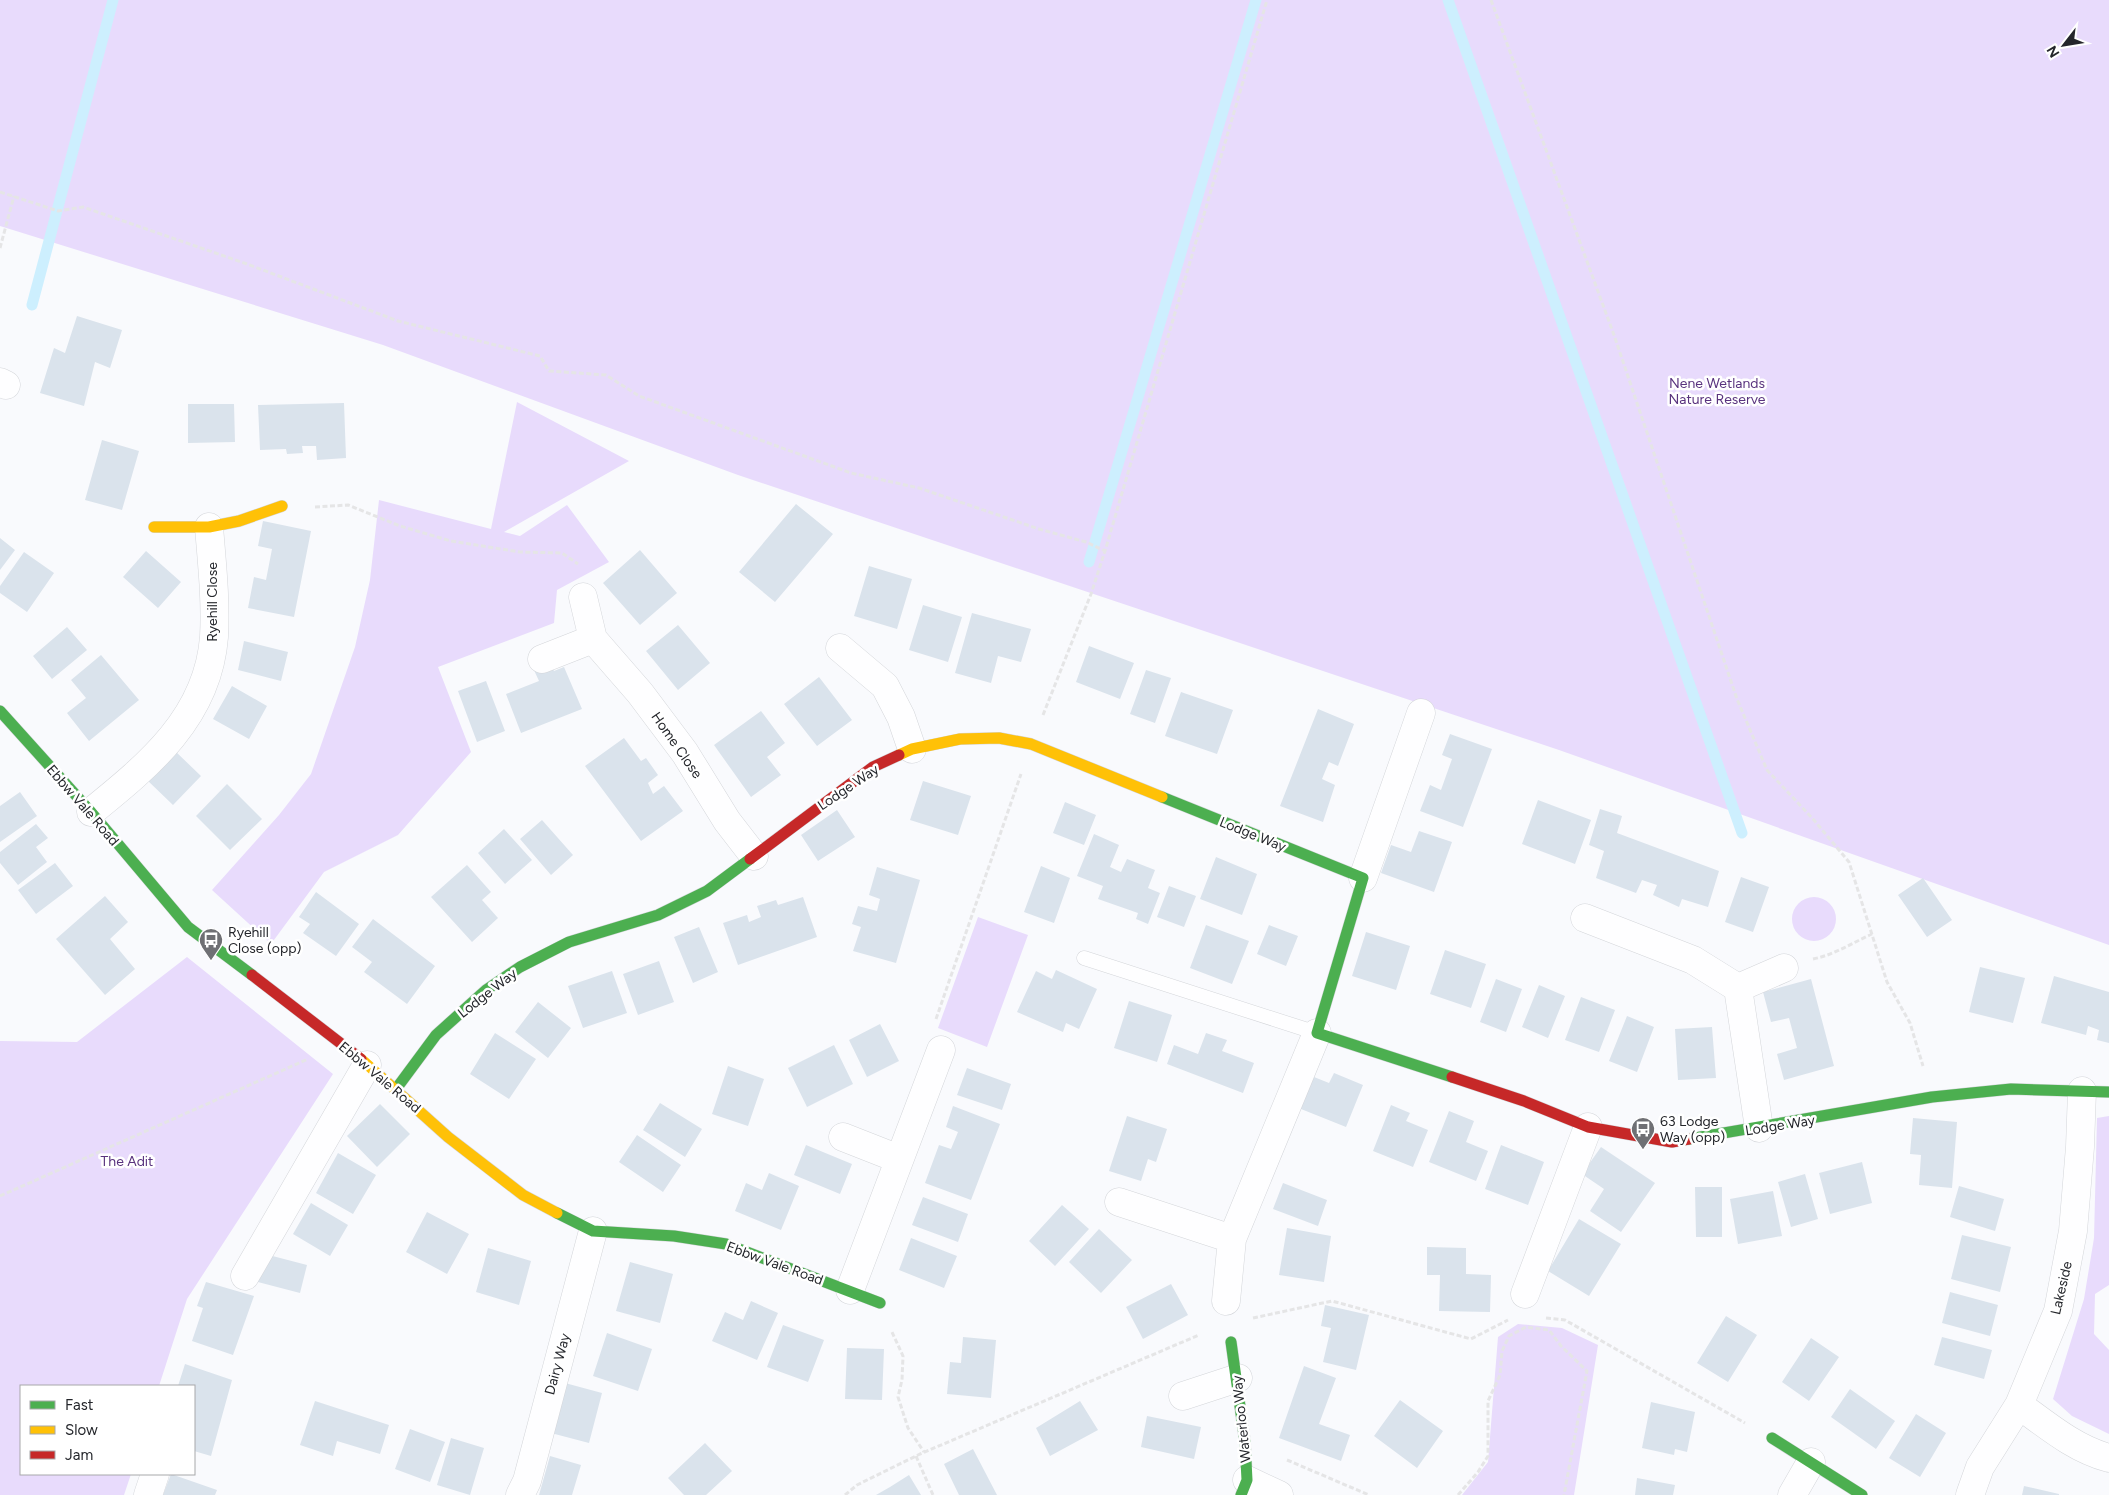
<svg xmlns="http://www.w3.org/2000/svg" width="2109" height="1495" font-family="Figtree,sans-serif">
  <style>
    .green { fill: #e8dbfc }
    .lines { fill: none; stroke-linecap: round; stroke-linejoin: round }
    .stream { stroke: #cdeffe; stroke-width: 11 }
    .building { fill: #dae3ec }
    .lane-casing { stroke: #d4d6da; stroke-width: 15 }
    .street-casing { stroke: #d4d6da; stroke-width: 29 }
    .fast-casing { stroke: #d4d6da; stroke-width: 12 }
    .slow-casing { stroke: #d4d6da; stroke-width: 12 }
    .jam-casing { stroke: #d4d6da; stroke-width: 12 }
    .path { stroke: #e5e5e6; stroke-width: 3; stroke-dasharray: 5 2.5; stroke-linecap: butt }
    .lane { stroke: #fefeff; stroke-width: 14 }
    .street { stroke: #fefeff; stroke-width: 28 }
    .fast { stroke: #4caf50; stroke-width: 11 }
    .slow { stroke: #ffc107; stroke-width: 11 }
    .jam { stroke: #c62828; stroke-width: 11 }
    .labels { text-anchor: middle; stroke-width: 5; stroke-linejoin: round; paint-order: stroke }
    .park-label { font-size: 14px; fill: #59337e; stroke: #fff }
    .street-label { font-size: 14px; fill: #24262b; stroke: #fff }
    .poi-label { font-size: 14px; fill: #24262b; stroke: #fff; text-anchor: start }
  </style>
  <rect width="100%" height="100%" fill="#f9fafd"/>
  <path class="green" d="M0 0H2109V945L1559 750 738 475 383 345 0 226Z
    M517 402 629 461 504 532 520 536 567 505 609 562 557 590 554 623 438 667 471 752 398 835 324 872 271 944 212 890 279 815 311 774 355 647 370 580 379 500 491 529Z
    M1792 919a22 22 0 1 1 44 0a22 22 0 1 1-44 0Z
    M978 917 1028 935 987 1047 938 1028Z
    M187 957 333 1074 187 1299 159 1386H21V1474H131L124 1495H0V1041L77 1042Z
    M2109 1116V1285L2095 1294 2094 1334 2109 1350V1434L2072 1416 2053 1399 2084 1299 2094 1238 2097 1118Z
    M1518 1324 1562 1328 1598 1345 1574 1495H1462L1488 1462 1498 1337Z"/>
  <g class="lines">
    <path class="stream" d="M1448 0 1742 833
      M32 305 113 0
      M1089 562 1256 0"/>
  </g>
  <path class="building" d="M77 316 122 330 110 368 95 362 84 406 40 393 54 348 65 353Z
    M344 403 346 458 317 460 316 446H302L303 453 287 454 286 449 260 450 258 405Z
    M188 404H234L235 442 188 443Z
    M102 440 139 451 122 510 85 500Z
    M796 504 833 534 775 602 739 572Z
    M263 521 311 531 294 617 248 608 254 577 266 580 272 549 258 546Z
    M0 538 15 550 0 570Z
    M640 550 677 593 640 625 603 583Z
    M146 551 181 582 158 608 123 577Z
    M24 552 54 573 27 612 0 593V586Z
    M869 566 912 579 897 629 854 616Z
    M923 605 962 617 948 662 909 650Z
    M972 613 1031 629 1021 662 998 656 991 683 955 673Z
    M678 625 710 663 678 690 646 651Z
    M67 627 87 650 52 679 33 656Z
    M244 641 288 652 281 681 238 670Z
    M1089 646 1134 663 1120 699 1076 682Z
    M101 655 139 700 89 741 67 713 86 698 71 680Z
    M550 661 554 671 564 667 582 709 521 733 506 694 539 681 533 668Z
    M1146 670 1171 678 1155 723 1130 714Z
    M819 677 852 720 817 746 784 704Z
    M486 681 505 731 477 742 458 691Z
    M232 686 267 706 249 739 213 719Z
    M1181 692 1233 710 1217 754 1165 736Z
    M1318 709 1354 724 1338 766 1329 762 1322 779 1335 785 1323 822 1280 806Z
    M761 711 785 743 767 757 781 775 751 797 714 745Z
    M1450 734 1492 749 1463 827 1420 811 1430 785 1441 790 1452 759 1442 755Z
    M624 738 641 761 646 758 658 775 648 783 653 794 664 786 683 811 641 841 585 766Z
    M174 750 201 776 173 805 146 779Z
    M923 781 971 796 958 835 910 820Z
    M227 784 262 819 230 850 196 816Z
    M20 792 37 816 0 842V806Z
    M1538 800 1591 820 1575 864 1522 844Z
    M1065 802 1096 815 1084 845 1053 833Z
    M1600 809 1622 816 1617 833 1719 871 1708 907 1682 899 1679 907 1653 895 1657 885 1642 880 1636 893 1596 878 1604 851 1589 845Z
    M837 810 855 837 818 861 801 835Z
    M542 820 573 855 551 875 520 839Z
    M36 824 48 838 36 847 47 862 18 885 0 863V852Z
    M504 829 532 860 505 884 478 853Z
    M1419 831 1452 842 1434 892 1381 873 1391 845 1411 852Z
    M1094 834 1119 845 1110 867 1121 872 1127 859 1155 870 1148 888 1160 893 1148 924 1136 919 1138 913 1098 899 1103 886 1077 876Z
    M1216 857 1257 874 1242 915 1200 899Z
    M55 863 73 886 36 914 18 890Z
    M467 865 491 892 482 900 498 918 472 942 431 897Z
    M1041 866 1070 878 1054 923 1024 912Z
    M877 867 920 880 896 963 853 951 861 927 852 924 858 906 877 911 880 899 869 895Z
    M1741 877 1769 887 1753 932 1725 922Z
    M1923 878 1952 920 1927 937 1898 895Z
    M1169 886 1196 896 1184 927 1157 917Z
    M316 892 359 924 336 956 303 933 310 924 299 917Z
    M105 896 128 922 110 939 135 969 105 995 56 939Z
    M803 897 817 937 738 965 723 923 747 915 749 922 761 917 757 906 776 900 778 905Z
    M373 919 435 966 407 1004 364 972 372 962 352 947Z
    M1206 925 1249 941 1232 984 1190 968Z
    M1269 925 1298 936 1286 966 1257 954Z
    M699 927 718 972 693 983 674 937Z
    M1366 932 1410 946 1396 990 1352 976Z
    M1445 950 1486 964 1471 1008 1430 994Z
    M659 961 674 1002 638 1015 623 974Z
    M1980 967 2025 978 2013 1023 1969 1012Z
    M1056 970 1097 989 1079 1029 1066 1023 1063 1032 1017 1012 1036 971 1052 979Z
    M612 971 627 1013 583 1028 568 986Z
    M2054 976 2109 992V1043L2097 1040 2099 1030 2088 1026 2086 1035 2041 1023Z
    M1496 979 1522 989 1506 1032 1480 1022Z
    M1811 979 1834 1066 1784 1080 1777 1054 1797 1048 1789 1018 1771 1022 1763 992Z
    M1539 985 1565 996 1548 1038 1522 1027Z
    M1581 997 1615 1010 1599 1052 1565 1040Z
    M1129 1001 1172 1015 1157 1062 1114 1048Z
    M538 1002 571 1028 548 1058 515 1032Z
    M1627 1016 1654 1027 1637 1072 1609 1061Z
    M880 1024 899 1061 867 1077 849 1040Z
    M1712 1027 1716 1078 1678 1080 1675 1029Z
    M495 1033 536 1059 509 1099 470 1074Z
    M1206 1033 1227 1040 1222 1051 1254 1063 1243 1093 1167 1064 1174 1045 1198 1054Z
    M834 1045 853 1084 807 1107 788 1068Z
    M728 1066 764 1079 748 1126 712 1114Z
    M967 1068 1011 1084 1002 1110 957 1095Z
    M1334 1073 1363 1085 1346 1127 1296 1107 1309 1075 1329 1083Z
    M660 1103 702 1129 685 1157 643 1130Z
    M380 1104 410 1134 377 1167 347 1136Z
    M1391 1105 1410 1113 1406 1121 1428 1130 1413 1167 1373 1151Z
    M953 1106 1000 1124 971 1200 925 1183 939 1145 951 1149 958 1132 946 1127Z
    M1449 1111 1474 1121 1466 1142 1488 1151 1476 1181 1429 1162Z
    M1127 1116 1167 1129 1156 1162 1148 1159 1141 1181 1109 1171Z
    M1913 1118 1957 1122 1952 1188 1919 1185 1921 1155 1910 1154Z
    M637 1135 681 1165 663 1192 619 1162Z
    M806 1145 852 1164 840 1194 794 1175Z
    M1501 1145 1544 1162 1528 1205 1485 1189Z
    M1601 1147 1655 1183 1621 1232 1590 1211 1604 1189 1582 1174Z
    M338 1153 376 1175 353 1214 316 1193Z
    M1862 1162 1872 1203 1830 1214 1819 1173Z
    M769 1173 799 1186 781 1230 735 1211 746 1183 762 1190Z
    M1805 1174 1818 1219 1791 1227 1778 1182Z
    M1283 1183 1327 1200 1318 1226 1273 1209Z
    M1959 1186 2004 1199 1995 1231 1950 1217Z
    M1695 1187H1722V1237H1696Z
    M1773 1191 1782 1236 1738 1244 1730 1199Z
    M923 1197 968 1214 958 1242 912 1225Z
    M311 1203 348 1225 330 1256 293 1234Z
    M1062 1205 1089 1229 1055 1266 1029 1241Z
    M427 1212 469 1234 447 1274 406 1252Z
    M1579 1219 1621 1244 1589 1296 1548 1271Z
    M1287 1228 1331 1236 1324 1282 1279 1275Z
    M1099 1229 1132 1260 1101 1293 1069 1262Z
    M1962 1235 2011 1247 2000 1292 1951 1279Z
    M911 1238 957 1256 944 1288 899 1270Z
    M1427 1247 1466 1248V1274L1491 1275 1490 1312 1439 1311 1440 1275H1427Z
    M488 1248 531 1261 519 1305 476 1292Z
    M261 1253 307 1265 300 1293 254 1281Z
    M630 1262 673 1274 660 1323 616 1311Z
    M206 1282 254 1296 233 1355 192 1341 203 1308 197 1306Z
    M1171 1284 1188 1315 1143 1339 1126 1307Z
    M1950 1292 1998 1305 1990 1336 1942 1323Z
    M751 1301 778 1313 757 1360 712 1341 725 1312 743 1320Z
    M1325 1305 1369 1315 1356 1370 1323 1362 1331 1328 1321 1326Z
    M1726 1316 1757 1335 1728 1382 1697 1363Z
    M783 1325 824 1340 808 1382 767 1367Z
    M607 1333 652 1349 638 1391 593 1376Z
    M963 1337 996 1340 991 1398 947 1394 950 1362 961 1363Z
    M1942 1337 1992 1350 1984 1379 1934 1365Z
    M1811 1338 1839 1357 1809 1401 1782 1382Z
    M847 1348 884 1349 882 1400 845 1399Z
    M185 1364 232 1380 211 1456 194 1451V1386H178Z
    M1304 1366 1336 1378 1319 1424 1350 1435 1341 1461 1279 1438Z
    M565 1383 602 1393 589 1443 551 1433Z
    M1850 1389 1895 1421 1876 1449 1831 1417Z
    M1400 1400 1443 1431 1417 1468 1374 1436Z
    M315 1401 389 1425 380 1454 337 1441 333 1456 300 1445Z
    M1080 1401 1098 1430 1050 1456 1036 1428Z
    M1651 1402 1695 1412 1687 1452 1675 1449 1674 1455 1642 1448Z
    M1916 1414 1946 1433 1920 1477 1889 1458Z
    M1147 1416 1201 1427 1194 1459 1141 1447Z
    M410 1429 445 1442 430 1482 395 1469Z
    M451 1438 484 1448 470 1495 437 1485Z
    M705 1443 732 1471 706 1495H684L668 1478Z
    M973 1449 997 1495H959L944 1464Z
    M550 1456 581 1465 572 1495H539Z
    M171 1474 217 1490 215 1495H163Z
    M909 1475 921 1495H876L890 1487Z
    M1637 1478 1675 1485 1673 1495H1635Z
    M2024 1486 2059 1494V1495H2022Z"/>
  <g class="lines">
    <g class="lane-casing">
      <path id="lane" d="M1084 958 1317 1033"/>
    </g>
    <g class="street-casing">
      <path id="street" d="M0 382 6 385
        M583 597 593 639 640 693 685 753 727 821 754 856
        M840 648 885 686 901 717 912 749
        M542 659 593 639
        M91 812C149 765 208 717 214 637 216 600 212 564 209 527
        M1363 878 1421 713
        M1585 918 1693 960 1738 988 1759 1128
        M1738 988 1784 968
        M843 1137 899 1159
        M1119 1202 1232 1239
        M245 1276 367 1065
        M850 1290 941 1050
        M1525 1294 1588 1127
        M1226 1301 1232 1239 1317 1033
        M1183 1396 1238 1378
        M2019 1405C2048 1426 2075 1449 2109 1458
        M1247 1480 1279 1495
        M148 1495 155 1474
        M520 1495 527 1481 593 1231
        M1792 1495 1811 1462
        M1970 1495 1980 1467 2019 1405 2058 1311 2073 1231 2080 1147 2082 1091"/>
    </g>
    <g class="fast-casing">
      <path id="fast" d="M0 711 91 812 188 927 252 975
        M1162 797 1363 878 1317 1033 1452 1077
        M396 1089 436 1035 486 990 520 967 569 942 658 915 707 891 750 859
        M1689 1139 1932 1097 2011 1089 2109 1092
        M557 1213 593 1231 674 1236 726 1244 880 1303
        M1231 1342 1245 1442 1247 1480 1241 1495
        M1772 1438 1862 1495"/>
    </g>
    <g class="slow-casing">
      <path id="slow" d="M154 527H209L239 521 282 506
        M899 755 912 749 960 739 999 738 1031 744 1162 797
        M361 1059 448 1137 523 1195 557 1213"/>
    </g>
    <g class="jam-casing">
      <path id="jam" d="M750 859 873 767 899 755
        M252 975 361 1059
        M1452 1077 1524 1101 1588 1127 1672 1142 1689 1139"/>
    </g>
    <path class="path" d="M1491 0 1614 335 1737 699 1767 770 1813 819 1849 862 1887 982 1910 1023 1923 1066
      M0 192 58 211 83 207 247 264 398 321 540 356 549 371 606 375 639 396 851 473 919 488 1039 529 1086 542 1105 551
      M0 248 14 196
      M315 507 348 505 400 526 451 541 520 552 562 553 578 564
      M1043 715 1091 594 1105 551 1267 0
      M1813 959C1834 955 1852 943 1872 934
      M936 1019 1021 774
      M0 1196 308 1059
      M1253 1318 1332 1301 1471 1339 1508 1320
      M1546 1318 1565 1320 1745 1423
      M892 1332 903 1356 902 1380 898 1397 908 1428 924 1452
      M916 1456 933 1495
      M1287 1460 1369 1495
      M845 1495 857 1485 920 1454 1199 1335
      M1458 1495 1478 1472 1488 1456V1401L1500 1375 1502 1351 1509 1336 1526 1327 1549 1330 1561 1346 1587 1371 1564 1495"/>
    <use href="#lane" class="lane"/>
    <use href="#street" class="street"/>
    <use href="#fast" class="fast"/>
    <use href="#slow" class="slow"/>
    <use href="#jam" class="jam"/>
  </g>
  <defs>
    <g id="bus-pin" transform="scale(1.25)"><path d="M0 17L-7.5 6A9.5 9.5 0 1 1 7.5 6Z" fill="#6f7074" stroke="#fff"/><path d="M-5-6H5V4H4V6H2V4H-2V6H-4V4H-5ZM-3.5-4V0h7V-4ZM-3.5 1.2v1.5H-2V1.2ZM2 1.2v1.5H3.5V1.2Z" fill="#fff"/></g>
  </defs>
  <g fill-rule="evenodd">
    <use href="#bus-pin" x="211" y="940"/>
    <use href="#bus-pin" x="1643" y="1129"/>
  </g>
  <g class="labels">
    <g class="park-label">
      <text x="1717" y="388">Nene Wetlands<tspan x="1717" dy="16">Nature Reserve</tspan></text>
      <text x="127" y="1166">The Adit</text>
    </g>
    <g class="street-label">
      <text transform="translate(212 602) rotate(-90)" y="5">Ryehill Close</text>
      <text transform="translate(677 745) rotate(55)" y="5">Home Close</text>
      <text transform="translate(848 787) rotate(-34)" y="5">Lodge Way</text>
      <text transform="translate(83 805) rotate(49)" y="5">Ebbw Vale Road</text>
      <text transform="translate(1253 834) rotate(22)" y="5">Lodge Way</text>
      <text transform="translate(487 993) rotate(-38)" y="5">Lodge Way</text>
      <text transform="translate(380 1077) rotate(40)" y="5">Ebbw Vale Road</text>
      <text transform="translate(1780 1125) rotate(-9)" y="5">Lodge Way</text>
      <text transform="translate(775 1263) rotate(20)" y="5">Ebbw Vale Road</text>
      <text transform="translate(2061 1288) rotate(-77)" y="5">Lakeside</text>
      <text transform="translate(557 1364) rotate(-75)" y="5">Dairy Way</text>
      <text transform="translate(1241 1419) rotate(-96)" y="5">Waterloo Way</text>
    </g>
    <g class="poi-label">
      <text x="228" y="937">Ryehill<tspan x="228" dy="16">Close (opp)</tspan></text>
      <text x="1660" y="1126">63 Lodge<tspan x="1660" dy="16">Way (opp)</tspan></text>
    </g>
  </g>
  <rect x="20" y="1385" width="175" height="90" fill="#ffffff" stroke="#a7a8aa"/>
  <rect x="30" y="1401" width="25" height="8" fill="#4caf50" stroke="#a7a8aa"/>
  <text x="65" y="1410" font-size="15" fill="#24262b">Fast</text>
  <rect x="30" y="1426" width="25" height="8" fill="#ffc107" stroke="#a7a8aa"/>
  <text x="65" y="1435" font-size="15" fill="#24262b">Slow</text>
  <rect x="30" y="1451" width="25" height="8" fill="#c62828" stroke="#a7a8aa"/>
  <text x="65" y="1460" font-size="15" fill="#24262b">Jam</text>
  <g transform="translate(2064 45) rotate(239)" stroke="#ffffff" stroke-width="4" paint-order="stroke">
  <path d="M0-4L9 19L0 12L-9 19Z" fill="#24262b"/>
  <text y="-8" font-size="14" font-weight="bold" text-anchor="middle" fill="#24262b">N</text>
  </g>
</svg>
